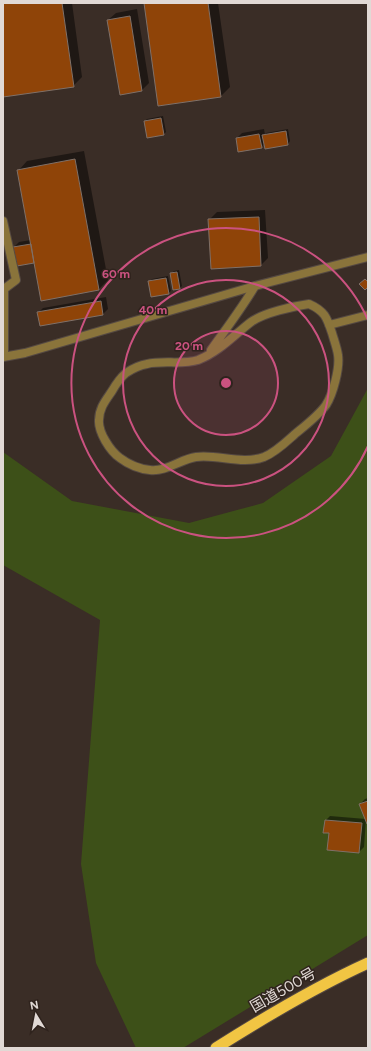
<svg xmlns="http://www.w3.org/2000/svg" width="371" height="1051" font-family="Figtree,'Noto Sans JP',sans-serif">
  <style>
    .green { fill: #3d5018 }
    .shadow { fill: #0007 }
    .building { fill: #8f4408; stroke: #7f7068 }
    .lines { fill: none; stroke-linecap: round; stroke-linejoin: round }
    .service-casing { stroke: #554942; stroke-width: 10 }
    .minor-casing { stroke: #554942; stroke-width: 10 }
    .trunk-casing { stroke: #554942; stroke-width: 13 }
    .service { stroke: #8a743b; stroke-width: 8 }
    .minor { stroke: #8a743b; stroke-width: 8 }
    .trunk { stroke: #f1c543; stroke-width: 11 }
    .ring { fill: none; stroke: #cb5280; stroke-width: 2 }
    .labels { text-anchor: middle; stroke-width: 3; stroke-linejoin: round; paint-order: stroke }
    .street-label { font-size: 15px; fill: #e1d9d5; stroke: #2f231d }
    .centre { fill: #cb5280; stroke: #2f231d; stroke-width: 2 }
    .ring-label { font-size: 12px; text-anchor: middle; font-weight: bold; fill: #cb5280; stroke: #2f231d; stroke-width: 3; stroke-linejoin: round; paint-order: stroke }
  </style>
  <rect width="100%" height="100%" fill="#3a2d26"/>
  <path class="green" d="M368 388V935L183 1048H136L96 963 81 864 100 620 3 565V452L72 501 189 523 263 503 331 456Z"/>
  <path class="shadow" d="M3 3H72L82 77 73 86 3 96Z
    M145 3H218L230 87 221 96 159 105Z
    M137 9 149 83 142 90 108 20 116 13Z
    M163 116 166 132 164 134 145 121 147 119Z
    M264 129 265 135 266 133 288 129 290 141 288 144 266 148 265 143 261 147 237 138 242 133Z
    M84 151 108 280 99 289 34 262 17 265 14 247 19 242 31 240 19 170 27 161Z
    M265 210 268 258 261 265 209 220 217 212Z
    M179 270 182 286 180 288 171 274 174 271Z
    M168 276 171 291 168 293 149 282 152 279Z
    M106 297 108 309 103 314 38 313 43 308Z
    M368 798V822L366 819 364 847 359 852 330 832 325 821 330 816 366 819 360 804 365 799Z"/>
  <path class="building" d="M3 3H62L74 87 3 97Z
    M144 3H208L221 97 158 106Z
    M130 16 142 91 120 95 107 20Z
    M161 118 164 135 147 138 144 121Z
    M286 131 288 145 265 149 262 135Z
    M259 134 262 148 238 152 236 138Z
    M75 159 99 290 41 301 17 170Z
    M259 217 261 266 211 269 208 219Z
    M31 244 34 263 17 266 13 247Z
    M177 272 180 289 173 290 170 273Z
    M166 278 169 294 151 297 148 281Z
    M365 279 368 282V287L365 290 359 284Z
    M101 301 103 315 40 326 37 312Z
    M368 801V823L367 824 359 804Z
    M325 820 362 823 359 853 327 850 329 833H323Z"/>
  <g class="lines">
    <g class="service-casing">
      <path id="service" d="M309 304C325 311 327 318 332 333 334 340 337 348 338 355 340 368 333 394 326 405 318 416 306 425 295 434 286 442 276 452 264 457 242 465 218 454 196 457 181 459 166 472 150 470 140 469 128 464 120 458 110 451 98 432 99 420 99 408 106 400 112 391 116 384 120 378 126 373 132 369 140 365 147 364 163 360 182 365 198 360 219 352 234 335 251 322 263 313 294 306 309 304Z
        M329 325 368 315
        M211 350C226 329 242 308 255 286"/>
    </g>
    <g class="minor-casing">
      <path id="minor" d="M3 221 16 280 4 289V357
        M3 357 25 353 255 286 368 257"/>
    </g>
    <g class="trunk-casing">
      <path id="trunk" d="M216 1048C265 1017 315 987 368 963"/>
    </g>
    <use href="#service" class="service"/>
    <use href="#minor" class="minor"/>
    <use href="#trunk" class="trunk"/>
  </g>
  <circle cx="226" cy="383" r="52" fill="#cb5280" fill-opacity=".12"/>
  <g class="ring">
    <circle cx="226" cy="383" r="52"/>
    <circle cx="226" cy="383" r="103"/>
    <path d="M368 446A155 155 0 1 1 368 320"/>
  </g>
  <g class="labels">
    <g class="street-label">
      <text transform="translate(283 990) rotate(-30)" y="5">国道500号</text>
    </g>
  </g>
  <circle cx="226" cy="383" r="6" class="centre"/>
  <g class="ring-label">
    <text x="116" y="278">60 m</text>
    <text x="153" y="314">40 m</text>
    <text x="189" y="350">20 m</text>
  </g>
  <rect width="371" height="1051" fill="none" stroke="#e1d9d5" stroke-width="8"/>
  <g transform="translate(36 1015) rotate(350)" stroke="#2f231d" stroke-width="3" paint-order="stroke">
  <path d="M0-3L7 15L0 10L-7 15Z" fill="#e1d9d5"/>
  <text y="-6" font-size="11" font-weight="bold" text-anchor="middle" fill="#e1d9d5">N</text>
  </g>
</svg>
